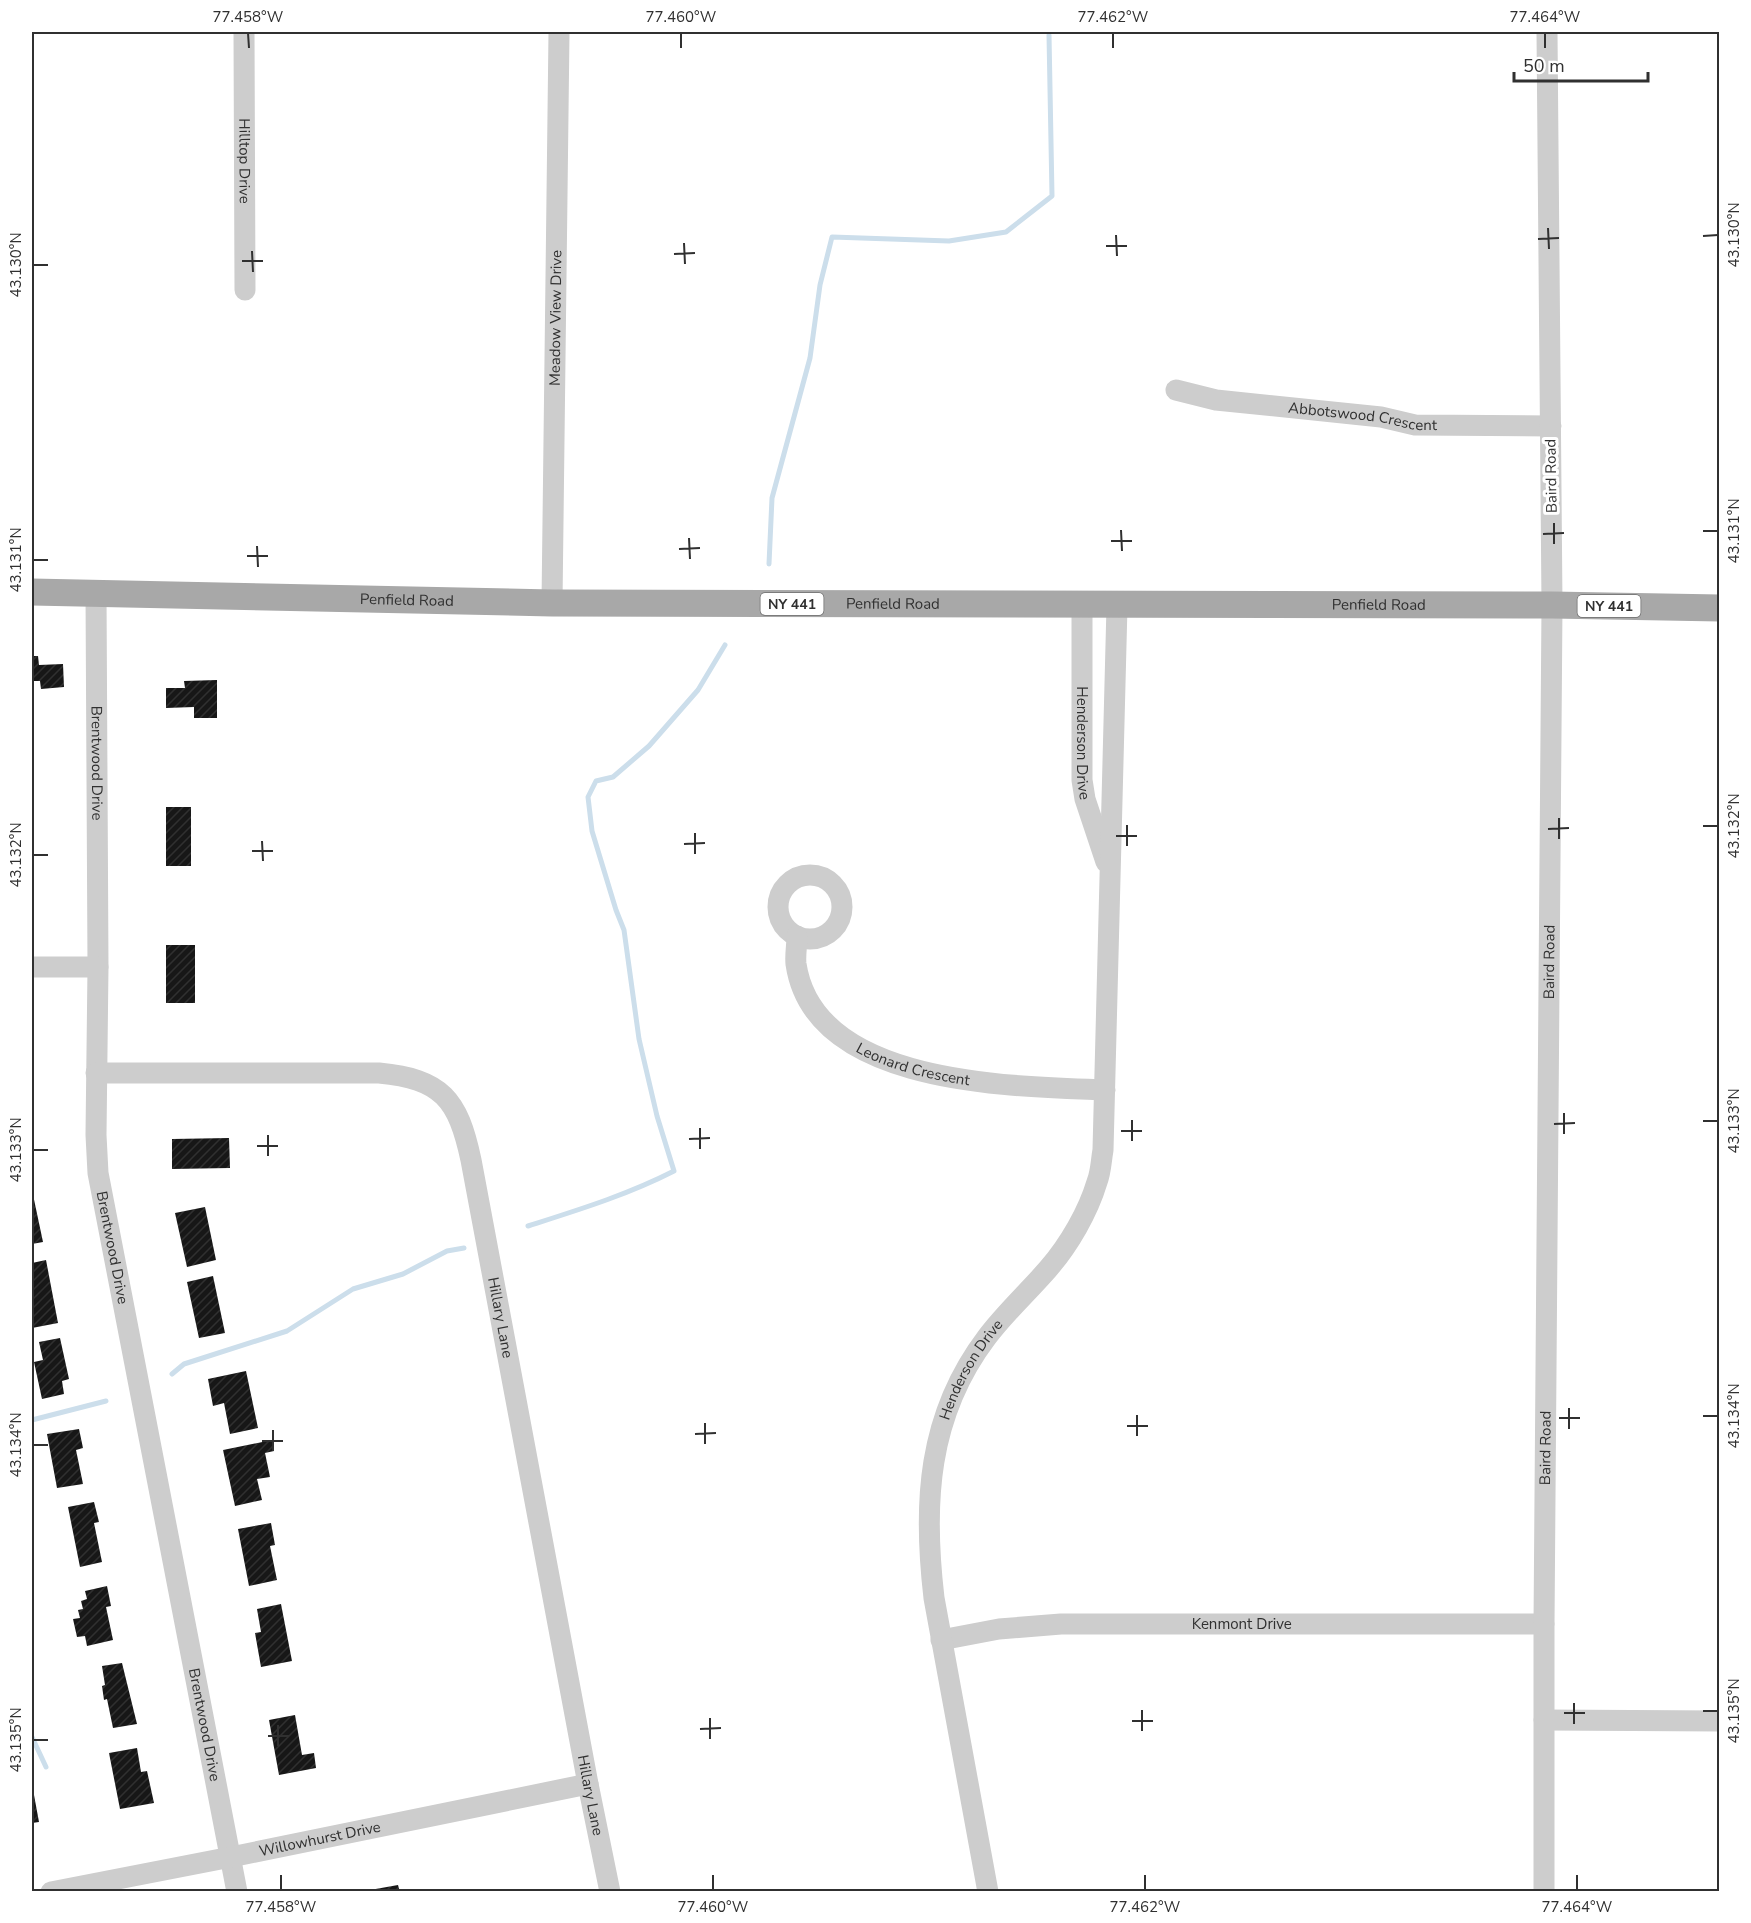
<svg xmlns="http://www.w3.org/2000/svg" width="1751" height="1923" font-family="'Nunito Sans',sans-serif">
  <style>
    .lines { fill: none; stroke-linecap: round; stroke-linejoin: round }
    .stream { stroke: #ccdeeb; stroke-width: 5 }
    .building { fill: url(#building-hatch) }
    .minor { stroke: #cdcdcd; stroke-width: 21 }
    .major { stroke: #a8a8a8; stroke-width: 27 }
    .ticks { fill: none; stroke: #303030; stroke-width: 2 }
    .labels { text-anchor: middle; stroke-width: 6; stroke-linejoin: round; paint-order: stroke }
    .shield { fill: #fff; stroke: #6e6e6e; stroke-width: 1.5 }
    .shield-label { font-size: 14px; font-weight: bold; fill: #303030 }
    .street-label { font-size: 15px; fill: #303030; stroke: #fff }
    .neatline { fill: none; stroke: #303030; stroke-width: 2 }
    .ticks-label { font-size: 15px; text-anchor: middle; fill: #303030 }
  </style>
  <defs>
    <pattern id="building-hatch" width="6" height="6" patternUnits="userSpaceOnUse" patternTransform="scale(1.5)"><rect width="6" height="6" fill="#171717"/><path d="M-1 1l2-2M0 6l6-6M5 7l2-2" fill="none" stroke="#303030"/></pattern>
  </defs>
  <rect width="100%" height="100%" fill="#fff"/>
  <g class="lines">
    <path class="stream" d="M769 564 772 498 810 358 820 285 832 237 949 241 1006 232 1052 196 1049 35
      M528 1226C578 1210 627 1195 674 1171L657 1116 639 1039 624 930 616 910 592 831 588 797 596 781 613 777 649 746 698 690 725 645
      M172 1374 184 1364 287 1331 353 1289 403 1274 447 1251 464 1248
      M32 1420 106 1401
      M32 1737 46 1767"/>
  </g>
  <path class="building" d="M32 656H38L39 665 63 664 64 687 41 689 40 681H32Z
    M217 680V718H194V707L166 708V688H185L184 681Z
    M166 807H191V866H166Z
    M166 945H195V1003H166Z
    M229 1138 230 1168 172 1169V1139Z
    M32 1190 43 1242 32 1244Z
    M205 1207 216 1260 187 1267 175 1213Z
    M46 1260 58 1323 32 1328V1263Z
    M213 1276 225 1333 199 1338 187 1282Z
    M60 1338 69 1379 62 1381 64 1394 42 1399 34 1362 43 1360 39 1342Z
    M246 1371 258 1428 230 1434 224 1403 213 1406 208 1379Z
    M79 1429 83 1448 76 1450 83 1484 57 1488 47 1434Z
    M272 1440 274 1451 265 1453 270 1477 257 1479 262 1500 235 1506 223 1450Z
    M94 1502 99 1522 94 1523 102 1562 80 1567 68 1507Z
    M271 1523 275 1545 270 1546 277 1580 249 1586 238 1529Z
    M107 1586 111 1606 106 1607 113 1640 87 1646 85 1636 77 1637 73 1619 80 1618 78 1610 83 1609 81 1601 87 1599 85 1591Z
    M281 1604 292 1661 261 1667 255 1633 261 1632 257 1609Z
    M122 1663 137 1724 113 1728 107 1699 104 1700 102 1686 105 1685 102 1666Z
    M295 1715 302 1755 314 1753 316 1768 279 1775 269 1720Z
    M137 1748 141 1772 147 1771 154 1803 120 1809 109 1753Z
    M34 1795 39 1822 32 1823V1796Z
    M398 1885 400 1892H370V1890Z"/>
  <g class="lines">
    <g class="minor">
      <path id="s1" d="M244 32 245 290"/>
      <path id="s2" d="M1176 390 1216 400 1381 417 1415 425 1551 426"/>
      <path id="s3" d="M96 592 98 967 96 1135 98 1173 237 1892"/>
      <path id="s4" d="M552 603 559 32"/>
      <path id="s5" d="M1082 605V780L1085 799 1106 862"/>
      <circle cx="810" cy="907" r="32"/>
      <path id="s6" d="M797 936C797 945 795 955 796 964 814 1086 1011 1086 1105 1090"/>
      <path d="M32 967H98"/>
      <path id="s7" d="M96 1073H379C442 1079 458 1099 471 1160L588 1784 610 1892"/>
      <path id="s8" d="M941 1640 999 1629 1061 1624H1544"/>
      <path d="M1544 1720 1720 1721"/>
      <path id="s9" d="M51 1892 231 1857 588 1784"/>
      <path id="s10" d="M988 1892 934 1598C923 1504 927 1416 987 1337 1005 1313 1028 1292 1048 1269 1069 1245 1088 1212 1097 1182 1101 1172 1101 1161 1103 1150L1117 606"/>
      <path id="s11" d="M1544 1892V1624L1552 605 1547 32"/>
    </g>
    <path class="major" id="s12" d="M32 592 552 603 1552 605 1720 608"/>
  </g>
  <path class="ticks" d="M248 33 249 48M681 33V48M1113 33V48M1545 33V48M1548 228 1549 249M1116 235 1117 256M1703 236 1718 235M1538 239 1559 238M684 243 685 264M1106 246H1127M252 251 253 272M674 254 695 253M242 261H263M33 265H48M1554 523V544M1121 530 1122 551M1703 531H1718M1543 534 1564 533M689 538 690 559M1111 541H1132M257 546 258 567M679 549 700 548M247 556H268M33 560H48M1559 818V839M1127 825V846M1703 826H1718M1548 829 1569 828M695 833V854M1116 836H1137M262 841 263 861M684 844 705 843M252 851H273M33 855H48M1564 1113V1134M1132 1120V1141M1703 1121H1718M1554 1124 1575 1123M700 1128V1149M1121 1131H1142M268 1135V1156M689 1139 710 1138M257 1146H278M33 1150H48M1569 1408V1429M1137 1415V1436M1703 1416H1718M1559 1418H1580M705 1423V1444M1127 1426H1148M273 1430V1451M695 1434 716 1433M262 1441H283M33 1445H48M1574 1703V1724M1142 1710V1731M1703 1711H1718M1564 1713H1585M710 1718V1739M1132 1721H1153M278 1725V1746M700 1729 721 1728M268 1736H289M33 1740H48M281 1875V1890M713 1875V1890M1145 1875V1890M1577 1875V1890"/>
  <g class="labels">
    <g class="shield">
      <rect x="760.5" y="593" width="63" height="22" rx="4.5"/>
      <rect x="1577.5" y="595" width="63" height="22" rx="4.5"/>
    </g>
    <g class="shield-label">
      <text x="792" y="609">NY 441</text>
      <text x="1609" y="611">NY 441</text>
    </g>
    <g class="street-label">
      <text dy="5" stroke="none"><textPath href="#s1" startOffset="129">Hilltop Drive</textPath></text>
      <text dy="5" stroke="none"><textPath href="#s4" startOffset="285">Meadow View Drive</textPath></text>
      <text dy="5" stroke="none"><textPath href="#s2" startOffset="189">Abbotswood Crescent</textPath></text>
      <text transform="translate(1551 476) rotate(-91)" y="5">Baird Road</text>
      <text dy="5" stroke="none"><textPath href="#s12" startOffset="375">Penfield Road</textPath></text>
      <text dy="5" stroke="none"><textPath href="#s12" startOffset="861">Penfield Road</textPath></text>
      <text dy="5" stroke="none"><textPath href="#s12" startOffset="1347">Penfield Road</textPath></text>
      <text dy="5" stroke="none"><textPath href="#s5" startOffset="138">Henderson Drive</textPath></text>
      <text dy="5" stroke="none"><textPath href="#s3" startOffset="171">Brentwood Drive</textPath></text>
      <text dy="5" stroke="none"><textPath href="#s11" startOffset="930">Baird Road</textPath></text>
      <text dy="5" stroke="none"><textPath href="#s6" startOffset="194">Leonard Crescent</textPath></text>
      <text dy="5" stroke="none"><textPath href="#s3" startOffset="657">Brentwood Drive</textPath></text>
      <text dy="5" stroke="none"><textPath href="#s7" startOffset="584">Hillary Lane</textPath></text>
      <text dy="5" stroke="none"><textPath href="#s10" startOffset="536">Henderson Drive</textPath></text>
      <text dy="5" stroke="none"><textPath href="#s11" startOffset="444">Baird Road</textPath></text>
      <text dy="5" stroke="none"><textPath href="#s8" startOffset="302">Kenmont Drive</textPath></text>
      <text dy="5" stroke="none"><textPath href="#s3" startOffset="1143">Brentwood Drive</textPath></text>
      <text dy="5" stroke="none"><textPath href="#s7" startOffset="1070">Hillary Lane</textPath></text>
      <text dy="5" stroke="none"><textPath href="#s9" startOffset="274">Willowhurst Drive</textPath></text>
    </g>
  </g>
  <rect width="1751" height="1923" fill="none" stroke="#ffffff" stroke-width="66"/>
  <path d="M1514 72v9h134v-9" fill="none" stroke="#303030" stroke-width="3"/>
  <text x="1523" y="72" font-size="18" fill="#303030" stroke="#ffffff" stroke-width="4.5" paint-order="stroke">50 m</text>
  <rect x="33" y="33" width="1685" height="1857" class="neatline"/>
  <g class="ticks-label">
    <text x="248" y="22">77.458°W</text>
    <text x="681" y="22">77.460°W</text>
    <text x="1113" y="22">77.462°W</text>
    <text x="1545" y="22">77.464°W</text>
    <text transform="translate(1734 235) rotate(-90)" y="5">43.130°N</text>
    <text transform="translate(16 265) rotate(-90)" y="5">43.130°N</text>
    <text transform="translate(1734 531) rotate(-90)" y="5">43.131°N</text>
    <text transform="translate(16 560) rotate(-90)" y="5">43.131°N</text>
    <text transform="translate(1734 826) rotate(-90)" y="5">43.132°N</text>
    <text transform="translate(16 855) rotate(-90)" y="5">43.132°N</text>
    <text transform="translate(1734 1121) rotate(-90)" y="5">43.133°N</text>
    <text transform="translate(16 1150) rotate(-90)" y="5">43.133°N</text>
    <text transform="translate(1734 1416) rotate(-90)" y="5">43.134°N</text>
    <text transform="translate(16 1445) rotate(-90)" y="5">43.134°N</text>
    <text transform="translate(1734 1711) rotate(-90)" y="5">43.135°N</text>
    <text transform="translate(16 1740) rotate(-90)" y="5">43.135°N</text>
    <text x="281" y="1912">77.458°W</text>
    <text x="713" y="1912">77.460°W</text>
    <text x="1145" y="1912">77.462°W</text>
    <text x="1577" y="1912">77.464°W</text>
  </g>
</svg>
